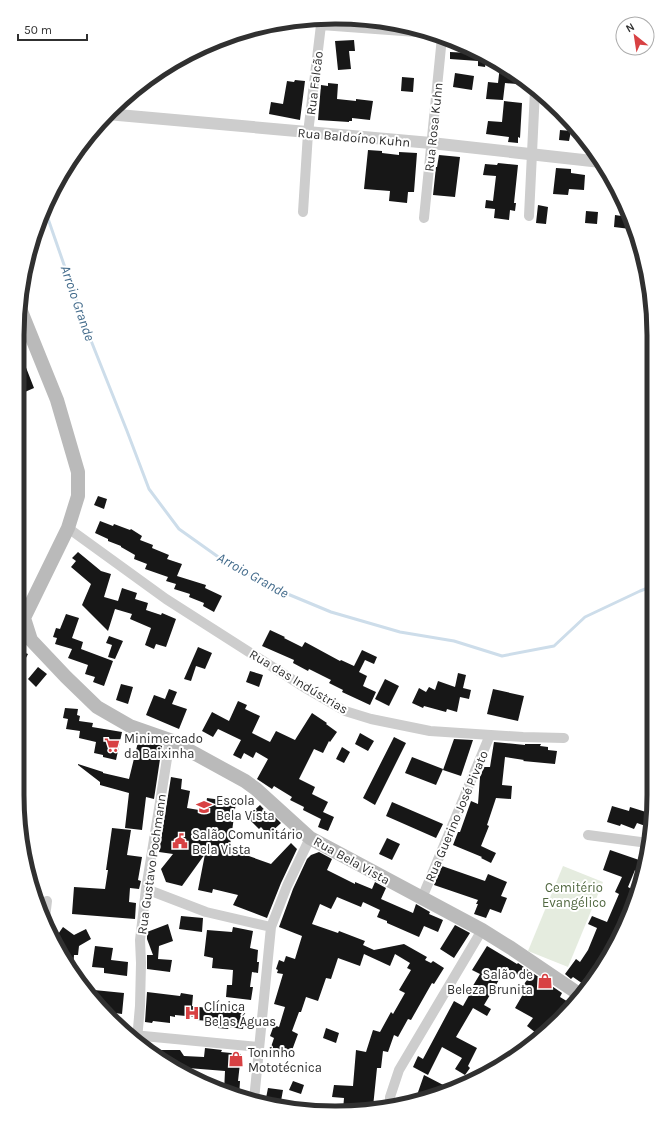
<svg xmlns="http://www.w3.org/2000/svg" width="671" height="1130" font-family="Karla,sans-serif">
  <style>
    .green { fill: #e5ecdf }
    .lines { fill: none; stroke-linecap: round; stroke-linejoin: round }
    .stream { stroke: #cdddea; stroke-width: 3 }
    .building { fill: #171717 }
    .minor { stroke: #cdcdcd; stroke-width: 10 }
    .tertiary { stroke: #cdcdcd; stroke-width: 12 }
    .secondary { stroke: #bababa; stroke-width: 14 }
    .labels { text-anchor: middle; stroke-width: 4; stroke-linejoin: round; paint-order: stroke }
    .street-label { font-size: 13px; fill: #303030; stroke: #fff }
    .poi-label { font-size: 13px; fill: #303030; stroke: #fff; text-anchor: start }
    .park-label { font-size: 13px; fill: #516840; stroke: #fff }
    .water-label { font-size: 14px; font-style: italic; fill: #446c8c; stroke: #fff }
    .rim { fill: none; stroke: #303030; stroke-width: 5 }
  </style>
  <rect width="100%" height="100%" fill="#fff"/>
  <path class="green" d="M563 866 603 882 568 967 528 951Z"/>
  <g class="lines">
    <path class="stream" d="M45 210 86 328 127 431 149 489 179 529 224 561 278 590 331 612 400 632 454 641 502 656 554 646 585 617 640 591 653 586"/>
  </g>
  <path class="building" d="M354 40 355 51H349L351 69 338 70 335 41Z
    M471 49 487 57 496 62H486L485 67 478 66V61L450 59V52L470 53Z
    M500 66 506 67 513 71 529 85 505 83 503 100 486 99 488 82 498 83Z
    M455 73 474 76 472 90 453 87Z
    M402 77 414 78 413 92 401 91Z
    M295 80 305 81 300 120 269 114 271 102 283 104 287 81 294 82Z
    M328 83 338 84 337 99 356 101V99L373 101 370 120 352 118V121H349V122L318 120 321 85 328 86Z
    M504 101 522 103 520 138 518 137V143L508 142 509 137 486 134 488 121 502 122Z
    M560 130 571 131 569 141 559 140Z
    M368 150 382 151V153L399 155V152L417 153 414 192H408L407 203 389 201 390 191 364 189Z
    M439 155 460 157 455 197 433 195 436 167H437Z
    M498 163 518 165 514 203H516L515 211 510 210 509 220 494 218 495 209 485 208 486 200 493 201 496 176 483 175 485 164 497 165Z
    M556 168 571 169V173L585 175 584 190 569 189 568 195 553 194Z
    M538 205 548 207 546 224 536 223Z
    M586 211 598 212 597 224 585 223Z
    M615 215 628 217 631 222 630 229 614 227Z
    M18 347 34 388 18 395Z
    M98 496 107 499 104 509 94 505Z
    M100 521 113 526 114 524 130 530 131 529 142 536 140 540 153 545 152 548 169 555 167 559 182 564 177 576 206 585 205 588 222 596 214 612 203 606 204 603 189 597 190 594 174 589 176 584 166 581 168 577 145 569 147 564 134 559 135 555 121 547V546L108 541V539L95 533Z
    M78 552 101 571 111 574 104 597 118 601 122 588 137 593 135 599 148 603 146 610 161 615 162 613 176 619 166 647 156 644 154 649 145 645 151 628 130 619 132 614 115 609 108 631 82 605 91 584 71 567 76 561 72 558Z
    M66 614 79 618 72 638 83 642 81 649 113 661 104 686 93 682 95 677 85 674 88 665 68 658 72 649 55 644 57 638 53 637 56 628 60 629Z
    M270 630 285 637 284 638 302 647 305 642 340 661 341 660 354 666 362 650 377 657 374 664 365 660 359 672 367 676 363 686 376 692 370 705 342 692 343 690 329 683 331 680 309 669 308 671 293 663 294 660 262 646Z
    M109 636 123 641 115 659 108 657 112 645 106 643Z
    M198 647 212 653 205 669 196 666 191 681 184 679Z
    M17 650 28 654 17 675Z
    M38 667 47 674 36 687 28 679Z
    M250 671 263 675 259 687 246 682Z
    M458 673 466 675 463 688 471 690 469 699 460 697 457 712 447 709 446 712 424 706 423 708 412 703 419 688 426 692 429 687 435 690 438 681 455 687Z
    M385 679 399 686 389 706 375 699Z
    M121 684 133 687 128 704 116 700Z
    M169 689 177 692 172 704 187 709 179 729 146 715 154 695 165 699Z
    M493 689 524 696 518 721 487 714Z
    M238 701 247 705 245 709 260 716 252 733 270 742 276 731 295 740 312 713 327 723 326 724 337 732 330 742 329 741 323 753 314 749 299 779 315 787 312 794 328 802 323 812 334 817 328 831 318 827 321 819 303 810 304 807 290 800 292 797 274 786 272 789 257 779 268 759 256 752 253 758 244 753 241 759 233 755 241 740 218 729 213 737 202 731 212 712 229 721Z
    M65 708 78 709 77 715 80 716 79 721 93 723 92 727 122 732 116 760 103 757V755L94 753 96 742 79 738 80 731 66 729 68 719 63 718Z
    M360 733 374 741 368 751 355 744Z
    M394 737 406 743 375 805 363 798Z
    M139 738 162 746 154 799 146 797 142 830 125 828 129 793 100 785V782L78 765V764L103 772V773L129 779Z
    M454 739 473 740 461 776 443 770Z
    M494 742 525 745V744H541L540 746 548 747V750L557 751 555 764 523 761 524 760 505 757 502 785 512 786 511 799 496 798 487 825 489 826 481 846 496 853 491 863 481 858 482 857 453 845 458 832H460L471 801 478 804 480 777 484 767H490Z
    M342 747 350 752 344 763 336 759Z
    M412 757 443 769 436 785 405 773Z
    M171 777 182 779 181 789 190 791 187 808 205 811 207 798 236 802 230 846 247 850 246 855 271 864 291 843 297 849 281 883 267 918 233 905 238 895 213 889 212 893 198 890 205 854 182 886 166 882 161 869 173 854 159 852Z
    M651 793H653V816L651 828 637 823 634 829 621 824 620 826 607 822 612 806 629 811 630 807 646 812Z
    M392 802 443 824 436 838 386 816Z
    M260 805 273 819 275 817 281 823 268 835 261 827 259 829 247 817Z
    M112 828 131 830 127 855 142 857 138 880 141 881 139 889 130 888 129 902 136 903 135 919 72 914 74 887 105 889 108 870H106Z
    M387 838 400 844 392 860 379 854Z
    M610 850 642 861 638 872 635 870 628 887 635 891 629 903 633 905 600 972 586 986 573 977 571 979 565 974 576 959 580 962 588 950 597 928 588 924 592 916 607 922 619 894 615 892 622 877 603 870Z
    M319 852 332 859 327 870 355 884V882L372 889 375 882 386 888 381 899 413 913 416 904 430 912 429 914 443 920 438 932 424 926 419 937 387 923V921L377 917 380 910 363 902 361 907 337 897 331 909 320 904 312 924 338 933 339 931 365 941 363 945 374 950 404 944 427 957 425 960 431 963 433 961 444 968 434 984 432 983 411 1020 408 1019 398 1037 394 1035 388 1052 383 1051 381 1068H377L373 1107 351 1110H343L344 1098 332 1097 334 1085 353 1086 356 1050 366 1052 373 1030 380 1032 391 1012 393 1014 405 993 399 990 411 970 407 968 410 963 395 954 390 966 364 954 360 966 338 958 331 979 326 978 318 1001 306 997 301 1012H299L292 1031 298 1034 291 1053 284 1051 283 1055 270 1050 274 1038 270 1036 274 1025 279 1027 285 1007 274 1004 283 974 277 973 278 970 276 969 279 960 284 962 286 956 295 959 302 936 279 927 293 889 307 859 311 855Z
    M442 866 485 881 488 874 507 882 501 896 507 898 501 913 490 909 486 918 474 914 478 904H476L478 900 434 885Z
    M181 916 203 918 202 932 179 929Z
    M168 924 173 941 159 946 158 959 172 960 170 972 147 969V955H153L147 939V932Z
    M455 925 470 933 454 958 440 949Z
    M63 927 74 935 86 929 91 939 79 946 78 955H74L73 971 56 939V937Z
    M233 927 253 931 250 948 258 950 257 962H259L258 973 252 972 250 987H253L251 1000 226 997 227 985H232L233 970 212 968 213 958 204 956 207 930 232 932Z
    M95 946 113 948 111 960 128 962 127 976 104 973V968L92 967Z
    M487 946 517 964 518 963 562 993 560 997 570 1003 540 1036 527 1026 533 1018 515 1008 526 989 522 987 527 980 506 968 484 1005 491 1009 487 1016 473 1008 456 1037 477 1048 468 1066 470 1068 465 1075 455 1069 462 1058 442 1047 428 1075 413 1067 418 1056 423 1059 454 1001 463 1006 472 990 471 989 480 974 472 970Z
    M84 989 124 993 122 1014 108 1012 106 1010V1005L100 1004Z
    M147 992 180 996 181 993 193 995 192 1006 245 1013 243 1029 229 1027 228 1029 218 1028 219 1022 197 1020V1017L175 1015V1017L170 1016V1023L153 1021 152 1023 145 1022Z
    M326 1028 339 1033 336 1043 323 1038Z
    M205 1048 222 1050 221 1052 241 1054 238 1081H240L239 1097 233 1096 224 1092 225 1071 188 1068V1067H174L156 1057 157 1050H180L184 1056 204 1057Z
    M424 1075 451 1089 438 1096 417 1095Z
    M293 1081 304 1085 301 1094 289 1090Z
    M268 1088 283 1090 281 1101 266 1098Z"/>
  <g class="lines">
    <path class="minor" d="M303 212 308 133 321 25 430 33
      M529 216 535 90
      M424 218 442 37
      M68 528 166 599 307 689 345 711 371 719 430 731 523 737 564 738
      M588 835 648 843
      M146 889 206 912 271 927
      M422 898 490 735
      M45 918 47 901
      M133 1035 259 1047
      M137 1040 140 1006 141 963 140 940 146 889 170 740
      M254 1100 271 927 287 886 310 838
      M390 1104V1097L399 1070 482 930"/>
    <path class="tertiary" d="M107 114 431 143 601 162
      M17 633 31 640"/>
    <path class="secondary" d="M19 306 57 400 78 472V496L68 528 24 618 31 640 66 677 97 707 130 726 170 740 245 781 256 789 310 838 482 930 511 948 579 994"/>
  </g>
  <defs>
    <g id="supermarket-bare" transform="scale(1.2)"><path d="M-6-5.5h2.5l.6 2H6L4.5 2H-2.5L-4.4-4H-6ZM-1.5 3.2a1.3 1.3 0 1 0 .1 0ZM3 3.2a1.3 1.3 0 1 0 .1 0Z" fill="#d84143" stroke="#fff" stroke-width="2.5" paint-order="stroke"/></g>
    <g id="school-bare" transform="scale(1.2)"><path d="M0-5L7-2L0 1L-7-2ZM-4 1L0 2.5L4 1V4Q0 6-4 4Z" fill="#d84143" stroke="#fff" stroke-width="2.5" paint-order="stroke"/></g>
    <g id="civic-bare" transform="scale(1.2)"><path d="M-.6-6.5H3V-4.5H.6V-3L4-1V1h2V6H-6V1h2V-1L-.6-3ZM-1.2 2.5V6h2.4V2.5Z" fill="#d84143" stroke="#fff" stroke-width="2.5" paint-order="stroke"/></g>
    <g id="shop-bare" transform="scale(1.2)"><path d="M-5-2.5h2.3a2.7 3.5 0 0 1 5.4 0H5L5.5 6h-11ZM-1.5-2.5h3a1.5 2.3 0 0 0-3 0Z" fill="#d84143" stroke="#fff" stroke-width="2.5" paint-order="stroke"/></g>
    <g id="hospital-bare" transform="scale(1.2)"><path d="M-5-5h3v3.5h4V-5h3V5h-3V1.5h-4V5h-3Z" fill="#d84143" stroke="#fff" stroke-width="2.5" paint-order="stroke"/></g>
  </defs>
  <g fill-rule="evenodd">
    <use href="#supermarket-bare" x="112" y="745"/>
    <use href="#school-bare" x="204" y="807"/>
    <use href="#civic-bare" x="180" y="841"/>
    <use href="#shop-bare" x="545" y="981"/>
    <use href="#hospital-bare" x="192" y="1013"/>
    <use href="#shop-bare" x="236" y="1059"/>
  </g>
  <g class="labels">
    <g class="street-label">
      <text transform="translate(314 83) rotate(-83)" y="5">Rua Falcão</text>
      <text transform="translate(433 127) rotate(-84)" y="5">Rua Rosa Kuhn</text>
      <text transform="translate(354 137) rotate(5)" y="5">Rua Baldoíno Kuhn</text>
      <text transform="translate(299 681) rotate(31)" y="5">Rua das Indústrias</text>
      <text transform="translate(456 816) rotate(-67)" y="5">Rua Guerino José Pivato</text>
      <text transform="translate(352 860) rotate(29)" y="5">Rua Bela Vista</text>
      <text transform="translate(151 864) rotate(-82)" y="5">Rua Gustavo Pochmann</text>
    </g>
    <g class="poi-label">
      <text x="124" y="743">Minimercado<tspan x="124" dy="15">da Baixinha</tspan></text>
      <text x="216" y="805">Escola<tspan x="216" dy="15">Bela Vista</tspan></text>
      <text x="192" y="839">Salão Comunitário<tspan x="192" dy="15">Bela Vista</tspan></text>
      <text x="533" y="979" text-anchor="end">Salão de<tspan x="533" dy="15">Beleza Brunita</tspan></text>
      <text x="204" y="1011">Clínica<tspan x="204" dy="15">Belas Águas</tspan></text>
      <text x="248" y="1057">Toninho<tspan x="248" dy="15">Mototécnica</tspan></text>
    </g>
    <g class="park-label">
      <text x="574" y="892">Cemitério<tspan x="574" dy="15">Evangélico</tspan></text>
    </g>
    <g class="water-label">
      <text transform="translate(78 303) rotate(71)" y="5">Arroio Grande</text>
      <text transform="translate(253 575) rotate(29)" y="5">Arroio Grande</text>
    </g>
  </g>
  <path d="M0 0H671V1130H0ZM335 24H336A311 311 0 0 1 647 335V795A311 311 0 0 1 336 1106H335A311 311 0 0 1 24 795V335A311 311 0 0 1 335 24Z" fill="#fff" fill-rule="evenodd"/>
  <path class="rim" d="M335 24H336A311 311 0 0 1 647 335V795A311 311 0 0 1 336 1106H335A311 311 0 0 1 24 795V335A311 311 0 0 1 335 24Z"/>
  <g transform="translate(635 36) rotate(330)"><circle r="19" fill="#ffffff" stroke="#acacac"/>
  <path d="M0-3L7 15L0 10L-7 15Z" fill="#d84143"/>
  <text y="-6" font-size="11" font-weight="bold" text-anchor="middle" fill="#303030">N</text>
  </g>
  <path d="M18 34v6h69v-6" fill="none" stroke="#303030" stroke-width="2"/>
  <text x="24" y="34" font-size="12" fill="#303030" stroke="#ffffff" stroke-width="3" paint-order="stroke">50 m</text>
</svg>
